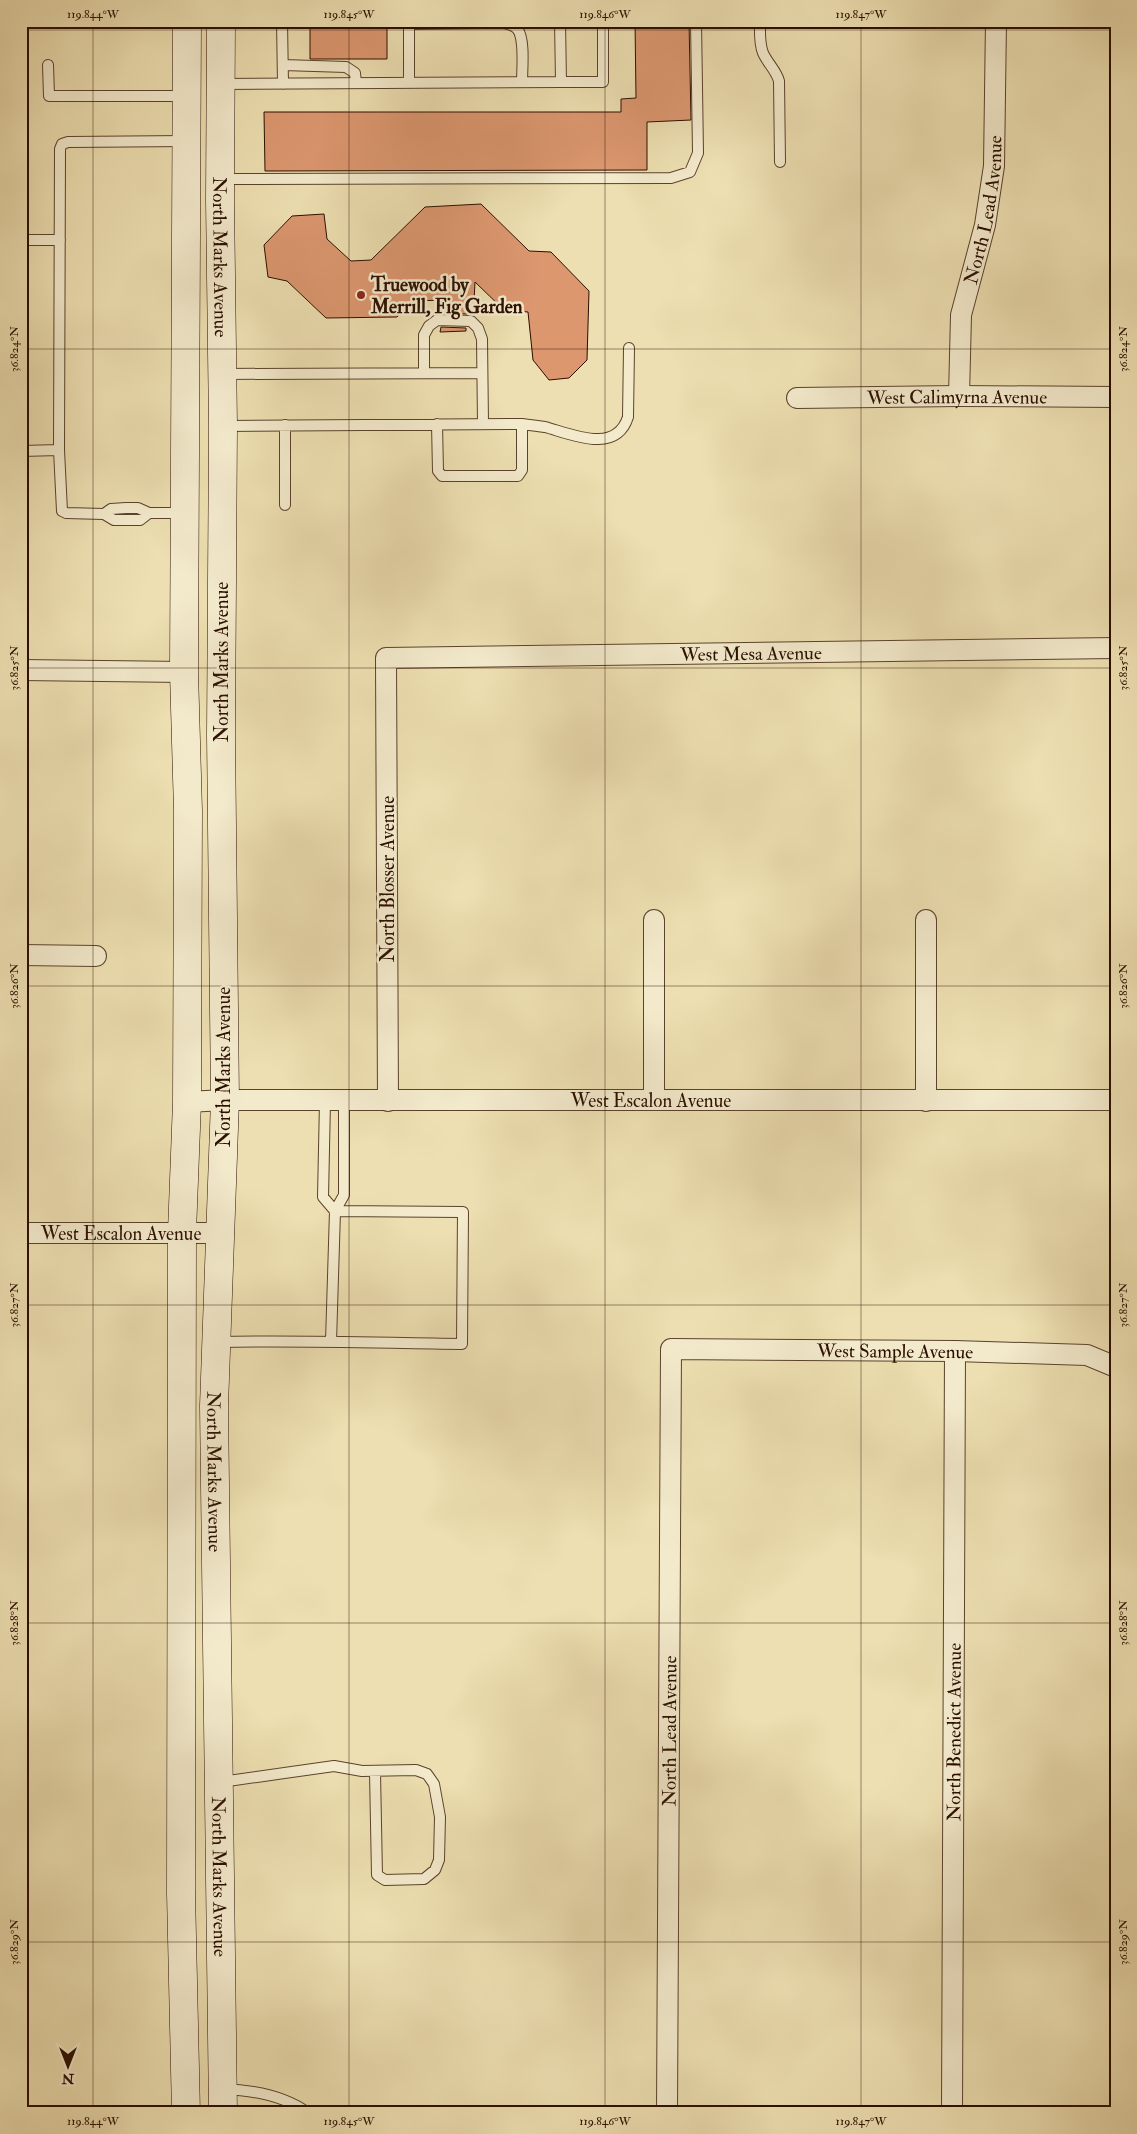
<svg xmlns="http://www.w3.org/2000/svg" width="1137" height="2134" font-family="'IM FELL Double Pica',serif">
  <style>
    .building { fill: #dc976f; stroke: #2a0e00 }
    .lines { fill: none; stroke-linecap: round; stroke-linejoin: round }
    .lane-casing { stroke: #5b422c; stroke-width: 12 }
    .street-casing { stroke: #5b422c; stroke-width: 22 }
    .secondary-casing { stroke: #2a0e00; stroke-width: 29 }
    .lane { stroke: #f3eacc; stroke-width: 10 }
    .street { stroke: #f3eacc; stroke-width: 20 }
    .secondary { stroke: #f3eacc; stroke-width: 28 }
    .ticks { fill: none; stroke: #2a0e00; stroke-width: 1; stroke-opacity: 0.45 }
    .poi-dot { fill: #8f2418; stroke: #f3eacc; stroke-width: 2 }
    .labels { text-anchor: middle; stroke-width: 5; stroke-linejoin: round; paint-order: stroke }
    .street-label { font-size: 19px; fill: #2a0e00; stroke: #f3eacc }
    .poi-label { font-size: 19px; font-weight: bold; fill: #2a0e00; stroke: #f3eacc; text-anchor: start }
    .neatline { fill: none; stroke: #2a0e00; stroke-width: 2 }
    .ticks-label { font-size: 12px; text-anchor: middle; fill: #2a0e00 }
  </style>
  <rect width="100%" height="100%" fill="#eddfb1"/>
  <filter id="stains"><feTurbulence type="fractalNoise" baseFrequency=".004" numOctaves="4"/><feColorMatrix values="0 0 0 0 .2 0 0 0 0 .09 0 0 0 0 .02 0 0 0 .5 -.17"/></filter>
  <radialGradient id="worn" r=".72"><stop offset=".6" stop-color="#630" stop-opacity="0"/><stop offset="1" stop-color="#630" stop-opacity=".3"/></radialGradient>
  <path class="building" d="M310 21H387V59H310Z
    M635 21H689L691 120 647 122V170L265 171 264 112H621V99L636 98Z
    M481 204 529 251 551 252 589 291 587 360 569 378 549 380 533 360 528 312 504 310 475 282 474 301 467 300V314L442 313 444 300 413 301 397 317 326 318 287 281 268 277 264 245 292 216 324 214 327 239 351 261 371 260 425 207Z
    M441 327 466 328V331L440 332Z"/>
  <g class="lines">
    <g class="lane-casing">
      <path id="lane" d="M282 21 283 84
        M409 21V83
        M760 21C760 32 759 43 763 53 768 64 776 70 779 81L780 162
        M409 24 504 23C510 25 515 25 518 30 525 40 522 70 522 82
        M48 65 49 96H186
        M283 65 346 67 355 73 356 83
        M561 82H603V21
        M223 84 561 82 560 21
        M221 179 671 178 690 172 698 153 696 21
        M21 240H60
        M424 373V335L429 326 437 320 471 321 478 328 482 339 483 424
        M223 374 482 373
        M437 424 438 471 442 476H518L522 470V424
        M285 425V505
        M223 426 522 424C530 425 538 426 545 427 571 434 616 455 628 417L629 348
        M59 450 62 511 66 513 104 514 114 520H140L149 513
        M21 451 59 450 60 149 62 144 68 142 187 141
        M104 514 111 509 126 508H138L149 513H183
        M325 1101 323 1197 335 1211 344 1195V1101
        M218 1342C299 1340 381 1343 462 1344L463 1212 335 1211 331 1342
        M221 1782 334 1766 362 1771 416 1770 427 1774 434 1784 440 1817 439 1860 435 1870 424 1879 385 1880 377 1875 375 1772
        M223 2089C251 2090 285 2096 308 2113"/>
    </g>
    <g class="street-casing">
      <g id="street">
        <path id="s1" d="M959 396 961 315 985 225 994 166 996 21"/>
        <path id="s2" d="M797 398 959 396 1116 397"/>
        <path d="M21 670 184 672"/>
        <path d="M654 920V1100"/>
        <path d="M926 920V1101"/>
        <path d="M21 955 96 956"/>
        <path id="s3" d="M388 1101 386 658 1116 648"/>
        <path id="s4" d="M187 1102 225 1100H1116"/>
        <path id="s5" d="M21 1233H221"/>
        <path id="s6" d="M667 2113 671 1349 955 1351 1087 1355 1116 1367"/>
        <path id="s7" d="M952 2113 955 1351"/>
      </g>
    </g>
    <g class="secondary-casing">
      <g id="secondary">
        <path id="s8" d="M221 21 220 200 223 426 221 735 225 1100 214 1406 223 2113"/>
        <path d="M186 2113 181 1893 182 1232 187 1102 188 811 184 672 187 21"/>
      </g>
    </g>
    <use href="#lane" class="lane"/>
    <use href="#street" class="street"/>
    <use href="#secondary" class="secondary"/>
  </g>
  <path class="ticks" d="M93 21V2113M349 21V2113M605 21V2113M861 21V2113M21 30H1116M21 349H1116M21 668H1116M21 986H1116M21 1305H1116M21 1623H1116M21 1942H1116"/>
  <circle class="poi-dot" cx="361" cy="295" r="5"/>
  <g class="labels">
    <g class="street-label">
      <text dy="7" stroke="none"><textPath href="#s1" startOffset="189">North Lead Avenue</textPath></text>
      <text dy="7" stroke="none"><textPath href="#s8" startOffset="236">North Marks Avenue</textPath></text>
      <text dy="7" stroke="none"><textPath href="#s2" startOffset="160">West Calimyrna Avenue</textPath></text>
      <text dy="7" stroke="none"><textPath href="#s3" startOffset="808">West Mesa Avenue</textPath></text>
      <text transform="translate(221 662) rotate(-90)" y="7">North Marks Avenue</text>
      <text transform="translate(387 879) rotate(-90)" y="7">North Blosser Avenue</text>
      <text transform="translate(223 1067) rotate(-90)" y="7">North Marks Avenue</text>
      <text dy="7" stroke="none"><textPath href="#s4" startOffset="464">West Escalon Avenue</textPath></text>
      <text dy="7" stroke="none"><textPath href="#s5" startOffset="100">West Escalon Avenue</textPath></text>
      <text dy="7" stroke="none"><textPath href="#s6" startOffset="988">West Sample Avenue</textPath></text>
      <text dy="7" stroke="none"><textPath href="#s8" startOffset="1451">North Marks Avenue</textPath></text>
      <text dy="7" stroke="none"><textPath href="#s6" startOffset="382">North Lead Avenue</textPath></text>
      <text dy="7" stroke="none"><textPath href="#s7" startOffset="381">North Benedict Avenue</textPath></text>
      <text dy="7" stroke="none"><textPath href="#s8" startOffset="1856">North Marks Avenue</textPath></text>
    </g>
    <g class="poi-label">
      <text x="371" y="291">Truewood by<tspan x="371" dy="22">Merrill, Fig Garden</tspan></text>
    </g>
  </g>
  <rect width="1137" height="2134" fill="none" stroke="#eddfb1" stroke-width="55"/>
  <g transform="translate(68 2066) rotate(180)" stroke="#f3eacc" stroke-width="4" paint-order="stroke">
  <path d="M0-4L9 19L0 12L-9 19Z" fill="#2a0e00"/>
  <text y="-8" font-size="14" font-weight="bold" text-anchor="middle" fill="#2a0e00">N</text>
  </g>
  <rect x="28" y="28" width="1082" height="2078" class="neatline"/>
  <g class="ticks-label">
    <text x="93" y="18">119.844°W</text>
    <text x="349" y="18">119.845°W</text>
    <text x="605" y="18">119.846°W</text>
    <text x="861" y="18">119.847°W</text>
    <text transform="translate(1123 349) rotate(-90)" y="4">36.824°N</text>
    <text transform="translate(14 349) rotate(-90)" y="4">36.824°N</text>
    <text transform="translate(14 668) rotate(-90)" y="4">36.825°N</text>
    <text transform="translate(1123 668) rotate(-90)" y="4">36.825°N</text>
    <text transform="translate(1123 986) rotate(-90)" y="4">36.826°N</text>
    <text transform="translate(14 986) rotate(-90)" y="4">36.826°N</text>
    <text transform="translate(1123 1305) rotate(-90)" y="4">36.827°N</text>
    <text transform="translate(14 1305) rotate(-90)" y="4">36.827°N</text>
    <text transform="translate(14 1623) rotate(-90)" y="4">36.828°N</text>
    <text transform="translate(1123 1623) rotate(-90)" y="4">36.828°N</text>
    <text transform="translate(1123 1942) rotate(-90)" y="4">36.829°N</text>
    <text transform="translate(14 1942) rotate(-90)" y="4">36.829°N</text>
    <text x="93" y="2125">119.844°W</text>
    <text x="349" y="2125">119.845°W</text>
    <text x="605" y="2125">119.846°W</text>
    <text x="861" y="2125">119.847°W</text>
  </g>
  <rect width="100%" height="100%" filter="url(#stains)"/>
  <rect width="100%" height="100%" fill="url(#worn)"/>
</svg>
